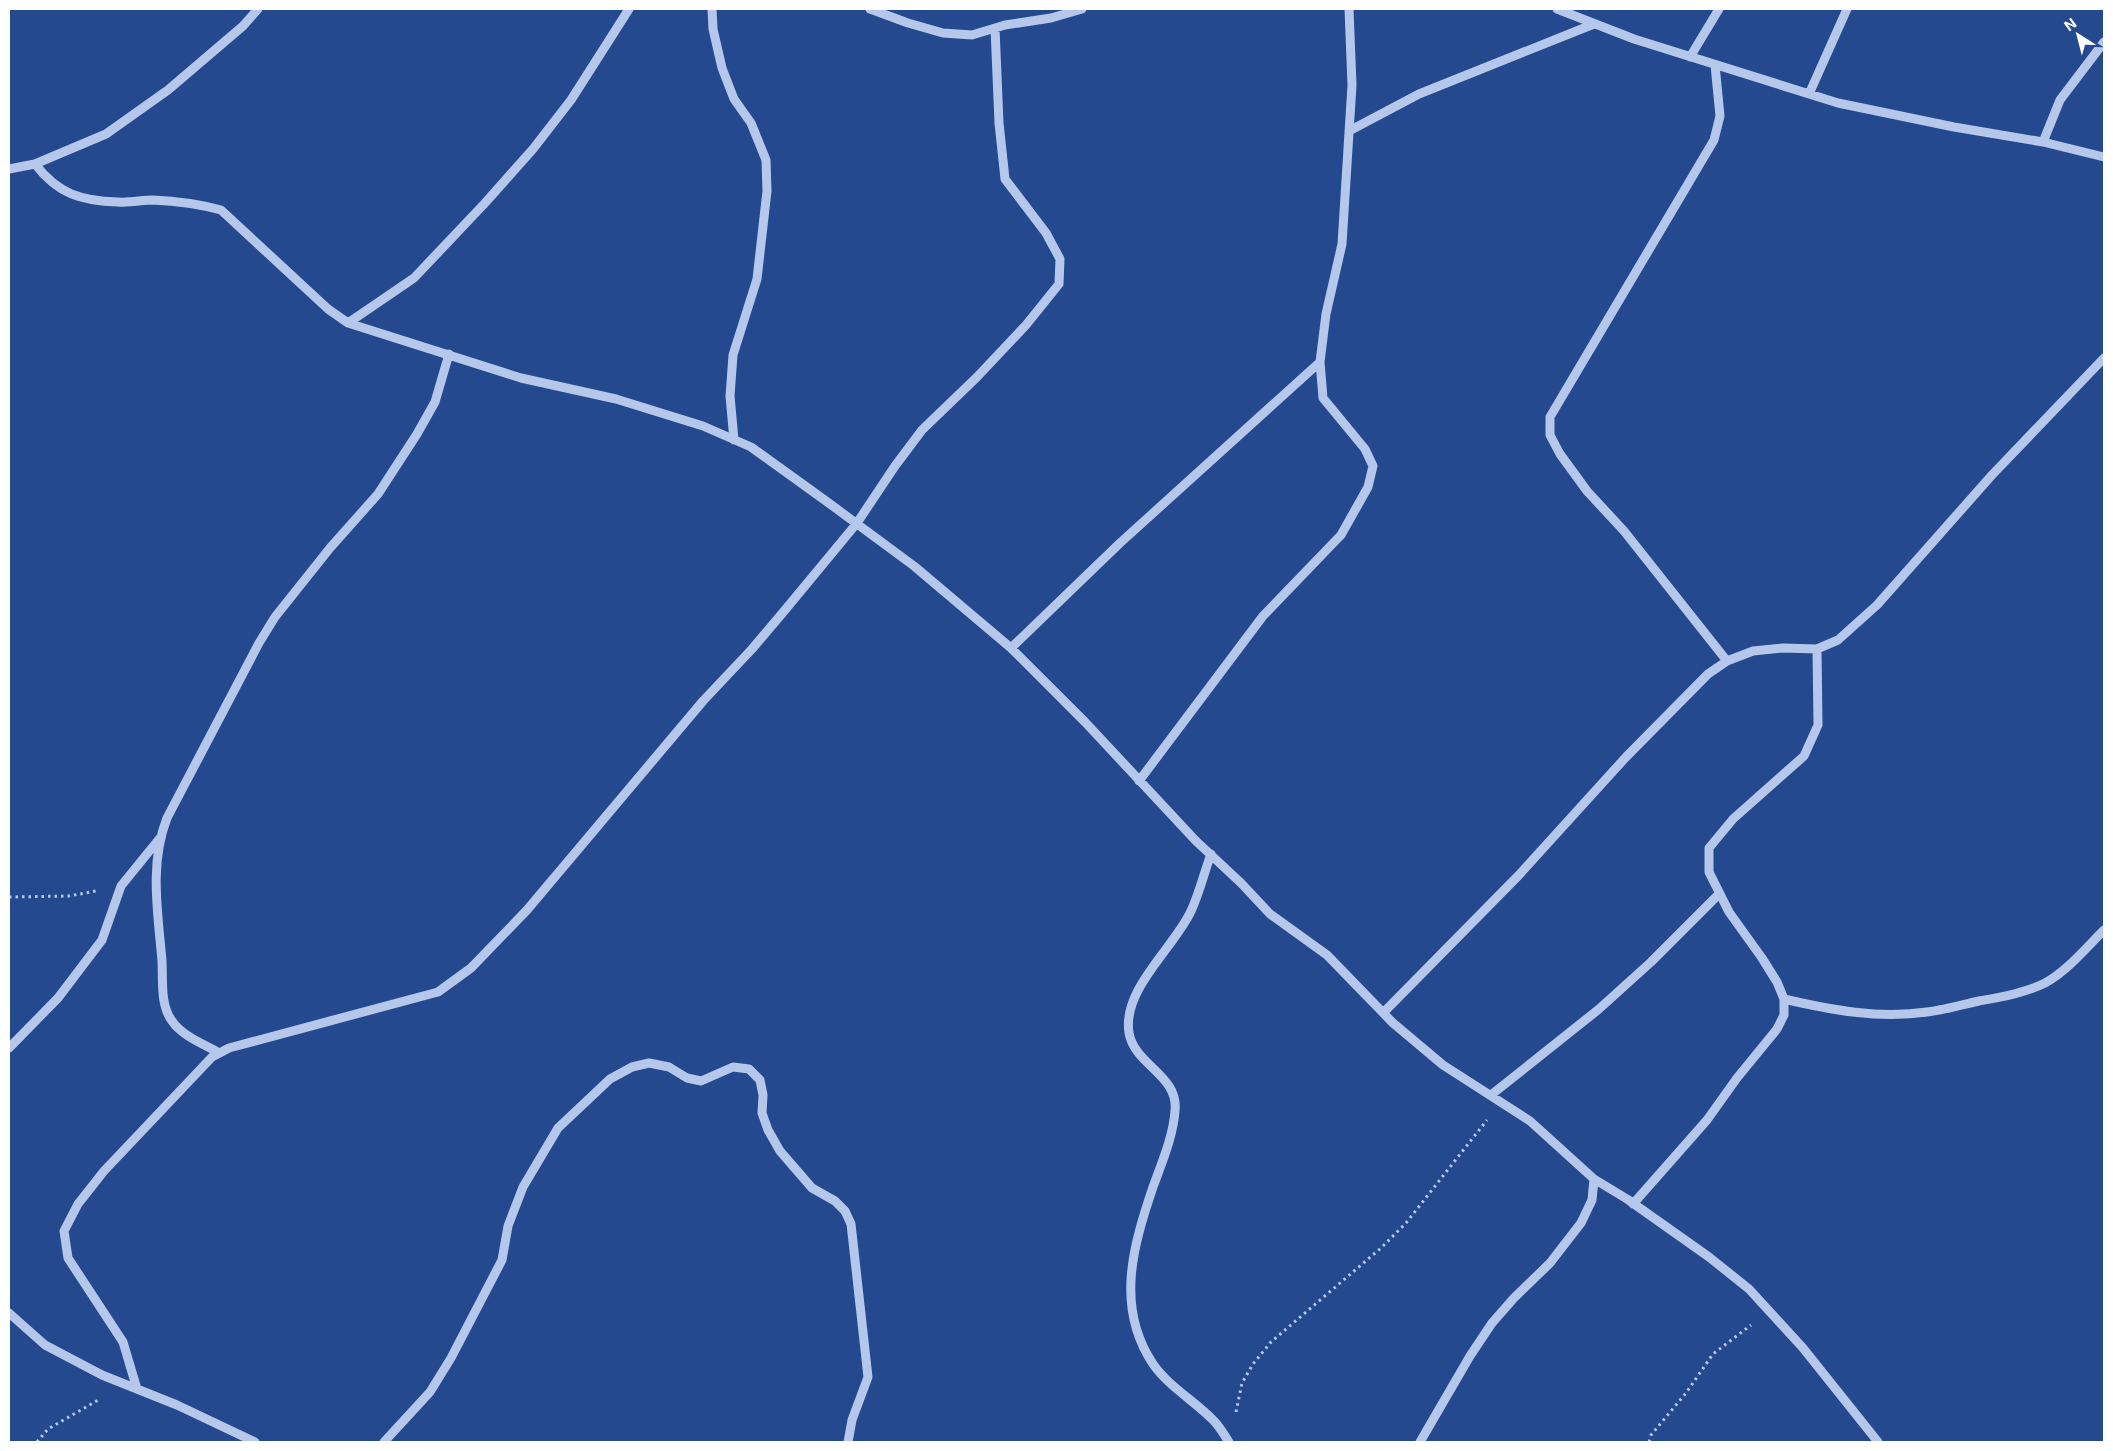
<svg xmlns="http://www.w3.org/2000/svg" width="2113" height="1451" font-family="Inter,sans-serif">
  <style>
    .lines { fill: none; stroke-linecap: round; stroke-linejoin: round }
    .path { stroke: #b5c8eb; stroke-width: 3; stroke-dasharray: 2.5 4; stroke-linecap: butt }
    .minor { stroke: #b5c8eb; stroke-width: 9 }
  </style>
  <rect width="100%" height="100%" fill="#25498e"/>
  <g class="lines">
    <path class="path" d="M9 897 69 896 96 891
      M1236 1412 1242 1383 1253 1364 1271 1342 1381 1248 1406 1223 1487 1120
      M37 1442 48 1429 100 1399
      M1649 1442 1651 1435 1686 1393 1713 1354 1751 1325"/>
    <path class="minor" d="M712 9 713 29 722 68 734 99 751 123 766 160 767 191 757 279 733 355 730 396 734 440
      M870 9 908 23 943 33 972 35 1005 25 1051 18 1082 9
      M1557 9 1634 39 1838 103 1954 127 2043 142 2104 157
      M1690 57 1719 9
      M1715 65 1720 116 1714 140 1550 417V435L1560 454 1587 491 1624 531 1727 661
      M1809 94 1847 9
      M1349 131 1419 94 1594 24
      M2043 142 2060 100 2104 42
      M35 164C58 194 81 201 118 202 130 203 142 200 153 200 176 201 199 204 221 210L328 309 348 323 521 378 616 399 703 426 751 447 826 501 914 566 1011 648 1085 722 1196 841 1241 883 1270 914 1327 955 1393 1023 1443 1065 1530 1121 1594 1179 1627 1199 1709 1257 1749 1289 1803 1348 1878 1442
      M9 169 35 164 106 134 168 90 243 26 258 9
      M348 323 414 278 485 203 533 149 571 100 629 9
      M1011 648 1120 543 1320 362
      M1139 781 1263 616 1341 535 1368 487 1373 466 1365 449 1323 398 1320 362 1326 314 1342 244 1352 85 1349 9
      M1211 854C1204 873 1199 894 1191 911 1174 948 1122 989 1129 1033 1135 1066 1179 1075 1175 1111 1173 1137 1162 1162 1153 1187 1133 1246 1115 1307 1153 1364 1169 1387 1195 1401 1214 1421 1220 1427 1224 1435 1229 1442
      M1784 999C1831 1010 1879 1019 1927 1012 1944 1010 1962 1005 1979 1001 2001 997 2025 993 2045 983 2067 971 2086 948 2104 930
      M1384 1012 1518 876 1626 757 1708 674 1727 661 1753 651 1783 648 1817 649 1838 640 1877 605 1992 475 2104 358
      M9 1048 58 998 102 940 121 886 160 838
      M219 1053C204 1044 182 1036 172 1021 160 1005 163 980 162 961 158 913 149 864 167 818L259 643 275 617 330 548 378 494 417 434 435 402 449 354
      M1491 1095 1599 1009 1651 962 1719 894
      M1633 1204 1707 1120 1737 1078 1777 1029 1784 1015V999L1777 982 1762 958 1729 912 1709 872V848L1733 819 1804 756 1818 725 1817 649
      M9 1313 45 1345 102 1375 177 1405 255 1442
      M137 1389 123 1342 68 1258 64 1231 78 1204 104 1171 212 1057 229 1048 438 992 471 968 527 910 703 701 752 649 785 610 857 523 895 466 922 430 977 377 1026 325 1059 284 1060 259 1046 233 1005 179 999 123 995 28
      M384 1442 430 1392 451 1358 502 1260 508 1226 523 1187 558 1128 610 1079 632 1067 649 1063 669 1067 687 1078 701 1081 733 1067 749 1069 760 1080 763 1095 762 1113 768 1130 780 1151 812 1188 835 1201 845 1211 851 1224 868 1377 852 1420 848 1442
      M1420 1442 1470 1356 1492 1323 1514 1298 1550 1263 1581 1223 1592 1200 1594 1179"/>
  </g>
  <rect width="2113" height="1451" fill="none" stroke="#ffffff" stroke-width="20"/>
  <g transform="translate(2078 35) rotate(324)" stroke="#25498e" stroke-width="4" paint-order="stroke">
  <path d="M0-4L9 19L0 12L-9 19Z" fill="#ffffff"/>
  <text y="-8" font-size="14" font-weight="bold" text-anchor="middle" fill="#ffffff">N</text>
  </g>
</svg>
